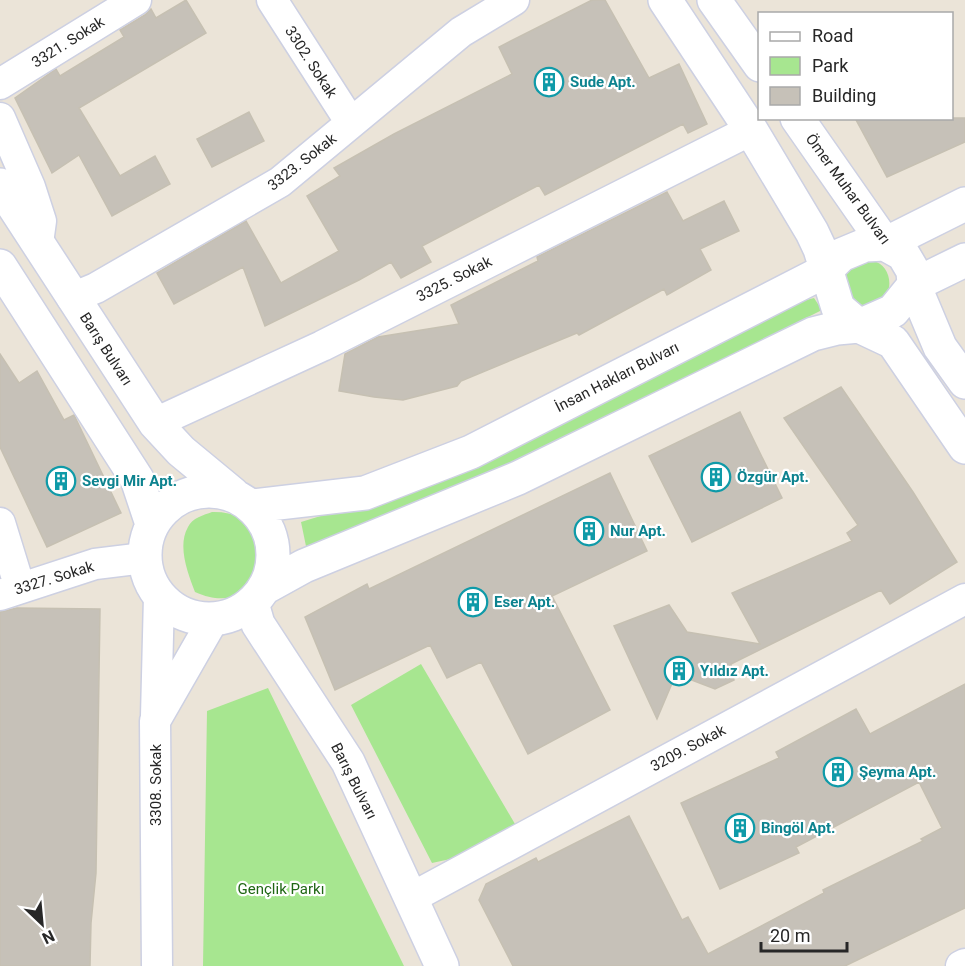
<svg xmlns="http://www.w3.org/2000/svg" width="965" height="966" font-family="Roboto,sans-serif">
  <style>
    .green { fill: #a7e690 }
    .building { fill: #c6c1b8; stroke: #c6c0b2; stroke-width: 1.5 }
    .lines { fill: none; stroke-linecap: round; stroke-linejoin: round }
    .minor-casing { stroke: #cdd0e2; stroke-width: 33 }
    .tertiary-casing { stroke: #cdd0e2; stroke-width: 36 }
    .secondary-casing { stroke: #cdd0e2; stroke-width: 36 }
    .minor { stroke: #fff; stroke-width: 30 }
    .tertiary { stroke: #fff; stroke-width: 33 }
    .secondary { stroke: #fff; stroke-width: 33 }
    .labels { text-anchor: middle; stroke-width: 4.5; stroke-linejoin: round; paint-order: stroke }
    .street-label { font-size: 15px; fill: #272727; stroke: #fff }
    .culture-label { font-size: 15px; font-weight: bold; fill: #0d838f; stroke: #fff; text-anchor: start }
    .park-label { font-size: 15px; fill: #206715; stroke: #fff }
  </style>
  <rect width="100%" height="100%" fill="#ebe4d8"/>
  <path class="green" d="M859 261C863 261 869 260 873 261 887 263 894 283 886 295 880 304 857 310 850 299 846 294 845 283 843 277L847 270Z
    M814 298 822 310 534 454 307 551 301 522 337 511 410 494 518 444 798 302Z
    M212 512C293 510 270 626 195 592 188 574 177 546 188 527 192 518 204 515 212 512Z
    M421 664 515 824 455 858 432 863 351 705Z
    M268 688 404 966H203L207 711Z"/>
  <path class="building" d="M186 0 206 33 79 108 120 176 155 156 170 184 112 216 79 155 52 173 15 98 56 69 60 76 124 37 120 30 145 15 151 9 156 18Z
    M592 0H605L649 78 679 64 707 124 688 133 683 124 545 195 539 185 422 246 431 262 401 278 391 262 359 280 265 326 243 267 174 304 157 273 246 221 281 283 339 251 307 196 340 176 334 168 394 134 512 74 499 47Z
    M249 112 264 141 212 167 197 139Z
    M855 118H965V142L887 177Z
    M667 192 683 221 724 201 739 231 700 249 711 270 667 295 664 289 579 335 577 333 461 381 457 386 403 400 374 397 339 391 345 354 378 337 459 324 451 305 538 261 537 257Z
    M0 354 19 383 37 371 64 420 74 415 121 513 47 547 0 447Z
    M841 387 913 492 957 562 890 604 881 590 731 664 734 680 715 689 676 674 657 719 614 626 669 605 687 632 760 644 732 593 852 541 847 533 858 525 784 418Z
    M740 412 782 498 692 542 649 456Z
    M610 473 647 551 552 596 610 710 528 754 481 662 447 678 430 645 335 690 305 617 367 584 369 589Z
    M17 608 100 609 96 873 91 923 90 966H0V612Z
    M965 684V908L845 966H513L479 900 486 884 536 858 538 862 629 816 682 920 688 917 708 954 824 893 823 890 923 841 921 839 942 828 919 782 796 847 799 853 720 889 681 803 779 758 776 752 856 709 870 734Z"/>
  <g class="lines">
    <g class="minor-casing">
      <path id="minor" d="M272 0 351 123
        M0 84 136 0
        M0 118 30 187 41 221 38 243
        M72 298 96 288 280 182 461 32 514 0
        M155 423 322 346 751 130
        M0 523 20 588
        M0 595 95 564 144 558
        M156 716 159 596
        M411 898 965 599
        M157 966 155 721 213 620
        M961 966 965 964"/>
    </g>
    <g class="tertiary-casing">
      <path id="tertiary" d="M252 603 258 624 348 762 442 966"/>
    </g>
    <g class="secondary-casing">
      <path id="secondary" d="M665 0 751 130 812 232 820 249 838 308 859 326 893 342 965 447
        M714 0 760 65
        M797 118 885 244 903 254 913 271 914 285 940 347 965 382
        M0 185 155 423 181 451 233 494
        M0 266 137 479 152 524
        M145 555a64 64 0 1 1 128 0a64 64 0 1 1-128 0Z
        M252 506 365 493 471 452 825 271 841 255 865 245 885 244 965 204
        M266 587 304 566 518 478 813 334 837 328 859 326 893 311 914 285 965 260"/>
    </g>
    <use href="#minor" class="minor"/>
    <use href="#tertiary" class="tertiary"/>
    <use href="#secondary" class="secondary"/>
  </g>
  <defs>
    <g id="building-ring" transform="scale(1.5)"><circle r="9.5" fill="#fff" stroke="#0f9aa8" stroke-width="1.5"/><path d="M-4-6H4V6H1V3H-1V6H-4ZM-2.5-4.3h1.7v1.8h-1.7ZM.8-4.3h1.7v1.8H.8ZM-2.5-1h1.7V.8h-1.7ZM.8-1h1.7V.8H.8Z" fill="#0f9aa8"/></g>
  </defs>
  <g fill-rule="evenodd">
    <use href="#building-ring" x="549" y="82"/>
    <use href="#building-ring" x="716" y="477"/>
    <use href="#building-ring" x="61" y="481"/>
    <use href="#building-ring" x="589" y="531"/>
    <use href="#building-ring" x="473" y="602"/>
    <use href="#building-ring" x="679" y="671"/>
    <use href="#building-ring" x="838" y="772"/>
    <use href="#building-ring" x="740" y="828"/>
  </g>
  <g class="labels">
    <g class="street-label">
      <text transform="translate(68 42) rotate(-32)" y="5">3321. Sokak</text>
      <text transform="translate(311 62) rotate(57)" y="5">3302. Sokak</text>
      <text transform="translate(302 162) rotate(-38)" y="5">3323. Sokak</text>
      <text transform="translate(848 189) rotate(54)" y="5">Ömer Muhar Bulvarı</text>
      <text transform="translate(454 279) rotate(-27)" y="5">3325. Sokak</text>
      <text transform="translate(106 349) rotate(57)" y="5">Barış Bulvarı</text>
      <text transform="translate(617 377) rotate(-27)" y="5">İnsan Hakları Bulvarı</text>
      <text transform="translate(54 578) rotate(-17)" y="5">3327. Sokak</text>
      <text transform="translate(688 748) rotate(-28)" y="5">3209. Sokak</text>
      <text transform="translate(354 781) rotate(63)" y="5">Barış Bulvarı</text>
      <text transform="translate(156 785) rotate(-90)" y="5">3308. Sokak</text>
    </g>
    <g class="culture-label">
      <text x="570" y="87">Sude Apt.</text>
      <text x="737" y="482">Özgür Apt.</text>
      <text x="82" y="486">Sevgi Mir Apt.</text>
      <text x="610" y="536">Nur Apt.</text>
      <text x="494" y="607">Eser Apt.</text>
      <text x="700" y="676">Yıldız Apt.</text>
      <text x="859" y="777">Şeyma Apt.</text>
      <text x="761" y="833">Bingöl Apt.</text>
    </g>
    <g class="park-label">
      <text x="281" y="894">Gençlik Parkı</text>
    </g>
  </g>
  <rect x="758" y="12" width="195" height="108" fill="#ffffff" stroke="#a9a9a9" stroke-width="1.5"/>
  <rect x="770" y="32" width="30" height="9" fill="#ffffff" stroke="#a9a9a9" stroke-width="1.5"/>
  <text x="812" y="42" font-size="18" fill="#272727">Road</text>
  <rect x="770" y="57" width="30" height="18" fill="#a7e690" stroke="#a9a9a9" stroke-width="1.5"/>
  <text x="812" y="72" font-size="18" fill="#272727">Park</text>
  <rect x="770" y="87" width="30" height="18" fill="#c6c1b8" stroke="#a9a9a9" stroke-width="1.5"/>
  <text x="812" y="102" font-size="18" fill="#272727">Building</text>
  <g transform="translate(42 924) rotate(154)" stroke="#ffffff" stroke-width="4.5" paint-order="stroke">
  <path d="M0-4.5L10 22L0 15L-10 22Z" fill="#272727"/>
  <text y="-9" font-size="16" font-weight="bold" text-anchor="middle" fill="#272727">N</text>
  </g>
  <path d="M761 942v9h86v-9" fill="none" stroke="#272727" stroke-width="3"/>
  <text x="770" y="942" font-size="18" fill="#272727" stroke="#ffffff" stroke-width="4.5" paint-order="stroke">20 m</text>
</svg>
